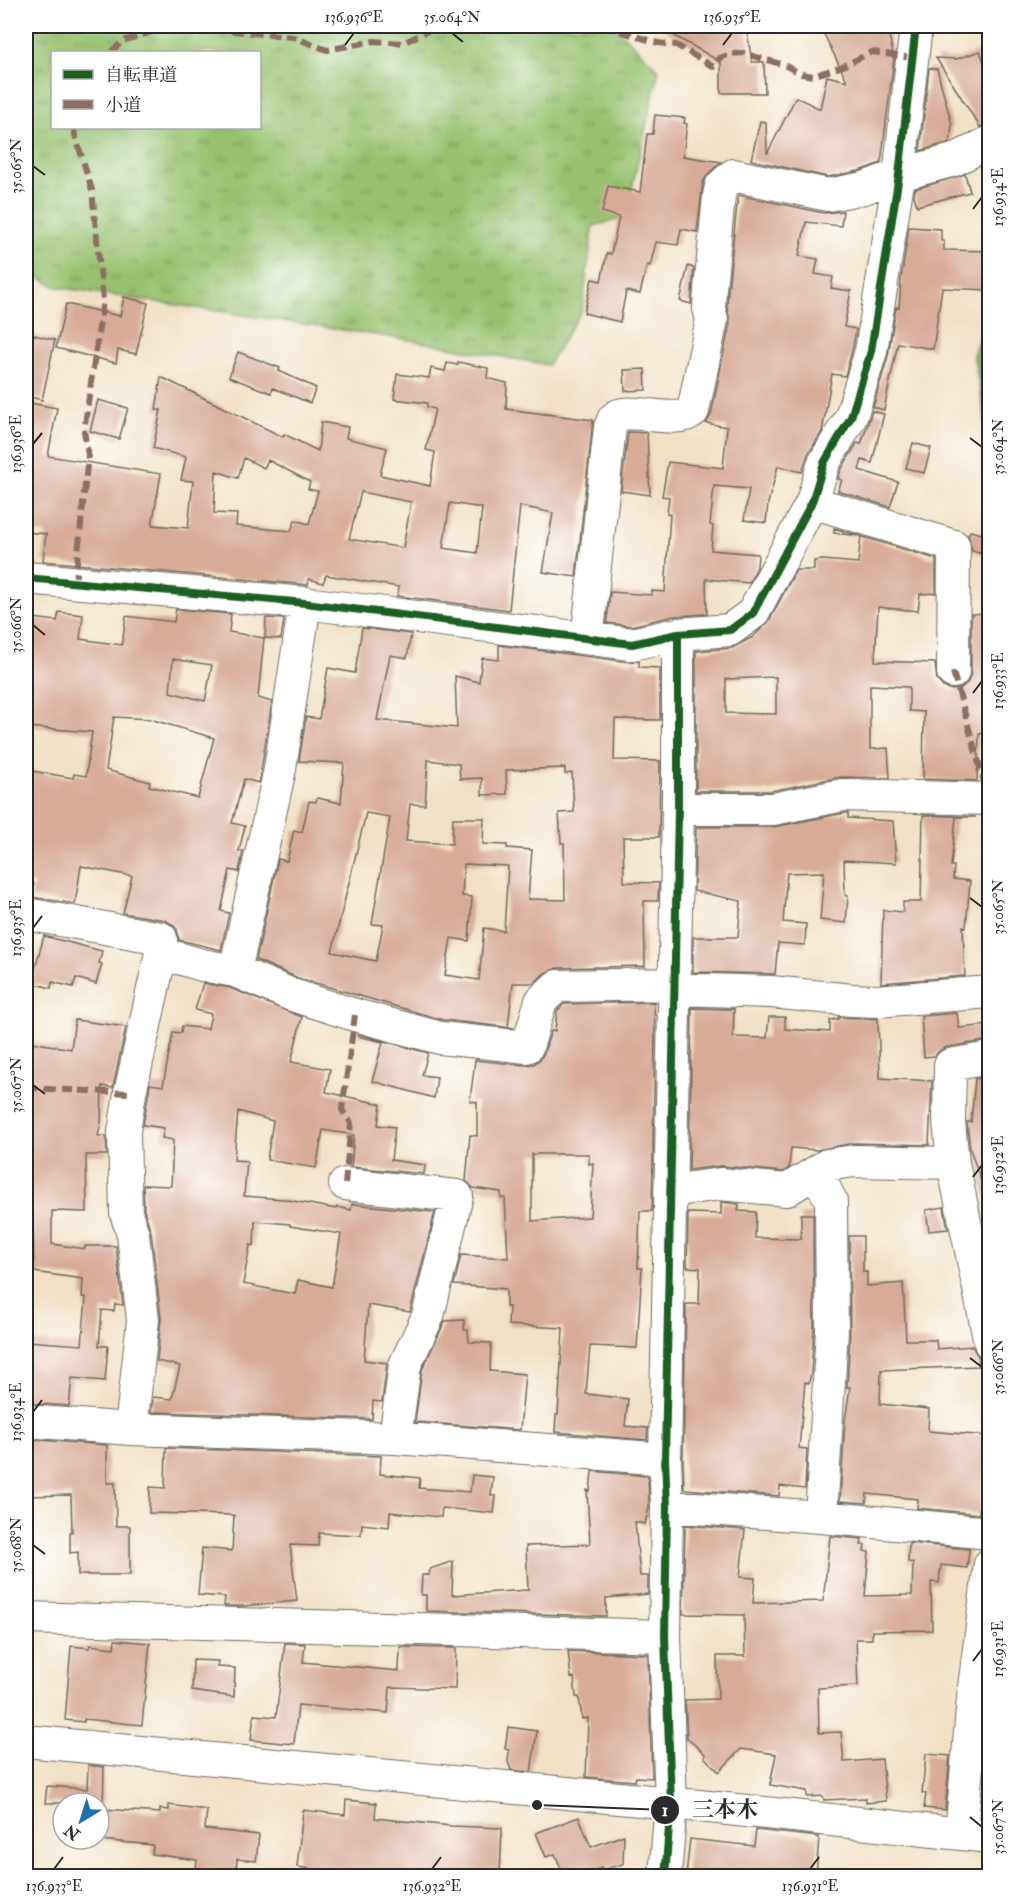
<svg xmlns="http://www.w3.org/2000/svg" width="1015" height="1902" font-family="'IM FELL Double Pica','Noto Serif JP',serif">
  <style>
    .forest { fill: url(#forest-crowns); stroke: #526946; stroke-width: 1.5 }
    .park { fill: url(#park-tufts); stroke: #61764c; stroke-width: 1.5; fill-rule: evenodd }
    .building { fill: #d8ab96; fill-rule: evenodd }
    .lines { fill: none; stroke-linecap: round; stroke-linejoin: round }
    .minor-casing { stroke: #706b61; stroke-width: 34 }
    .minor { stroke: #fff; stroke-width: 32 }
    .quiet { stroke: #8d6e63; stroke-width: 6; stroke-dasharray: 12 6; stroke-linecap: butt }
    .cycleway-casing { stroke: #fff; stroke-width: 11 }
    .cycleway { stroke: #1b5e20; stroke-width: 8 }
    .ticks { fill: none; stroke: #2b2b2b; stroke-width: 2 }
    .leader { fill: none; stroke: #2b2b2b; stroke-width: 2 }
    .callout-dot { fill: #2b2b2b; stroke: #fff; stroke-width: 2 }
    .mark-label { font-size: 18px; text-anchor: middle; font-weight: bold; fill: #fff }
    .callout-label { font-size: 22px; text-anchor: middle; font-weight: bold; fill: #2b2b2b; stroke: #fff; stroke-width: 5; stroke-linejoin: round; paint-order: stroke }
    .neatline { fill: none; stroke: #2b2b2b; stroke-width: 2 }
    .ticks-label { font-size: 15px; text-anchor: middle; fill: #2b2b2b }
  </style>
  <defs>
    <pattern id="forest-crowns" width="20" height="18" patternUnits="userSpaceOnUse" patternTransform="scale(1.5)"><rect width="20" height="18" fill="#79a761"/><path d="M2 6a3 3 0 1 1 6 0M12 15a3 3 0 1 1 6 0" fill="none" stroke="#638850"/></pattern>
    <pattern id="park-tufts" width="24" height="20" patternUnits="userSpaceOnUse" patternTransform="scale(1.5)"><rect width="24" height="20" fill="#97c16e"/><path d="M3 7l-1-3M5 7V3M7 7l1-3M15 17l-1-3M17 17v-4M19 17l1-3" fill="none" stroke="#7b9d5b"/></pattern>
  </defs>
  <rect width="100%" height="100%" fill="#fff"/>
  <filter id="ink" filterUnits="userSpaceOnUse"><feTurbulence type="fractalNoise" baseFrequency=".0167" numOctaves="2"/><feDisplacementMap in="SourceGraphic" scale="12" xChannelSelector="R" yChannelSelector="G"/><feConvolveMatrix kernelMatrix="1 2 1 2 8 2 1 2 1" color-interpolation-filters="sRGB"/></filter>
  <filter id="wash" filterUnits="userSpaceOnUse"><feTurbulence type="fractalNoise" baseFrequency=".008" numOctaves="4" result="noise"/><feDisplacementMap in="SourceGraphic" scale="24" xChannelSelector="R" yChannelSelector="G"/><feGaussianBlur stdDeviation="1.35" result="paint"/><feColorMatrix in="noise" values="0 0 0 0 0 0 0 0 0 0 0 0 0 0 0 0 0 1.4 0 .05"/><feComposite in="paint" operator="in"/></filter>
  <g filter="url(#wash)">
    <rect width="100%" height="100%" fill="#f0e1c4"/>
    <path class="forest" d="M989 314H990L989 438 973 354Z"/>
    <path class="park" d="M26 26H614L659 70 625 218 593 226 582 310 548 365 416 341 57 287 26 271ZM52 52H260V128H52Z"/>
    <g id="blocks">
      <path class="building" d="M657 26H746L752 62H764L765 93H721V62Z
        M820 26H887L894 58 881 163 859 171 828 177 751 160 760 121 766 122 767 154 796 97 820 109 827 76 847 81Z
        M980 51 990 78V124L980 127 936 58 957 59Z
        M929 68 937 69 952 125 950 142 920 151Z
        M655 115 685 118 684 123 687 124 683 156 721 162 709 173 703 182 697 232 681 229 678 245 656 242 650 266 647 265 640 294 626 291 620 322 584 313 592 279 601 281 607 253 611 254 619 217 602 212 608 186 640 192 647 134H653Z
        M965 174 970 192 917 206 914 196 915 189Z
        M738 195 824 213 843 211 841 226 806 222 799 256 818 259 815 274 833 277 831 288 851 291 844 327 856 329 853 347 845 376 832 374 822 432 808 454 802 472 778 466 768 503 766 523 744 520 749 489 714 486 710 525 713 526 711 550 758 554 757 567 749 583 706 579 707 614 674 616 631 626 607 623 610 592 652 595V591L665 592 670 514H667L669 497 662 496 668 462 723 468 727 427 706 423 711 415 730 323 727 307 728 290Z
        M909 227 941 229V241H944V250L990 251V290L942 288 933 349 898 343 884 410 873 407 888 356 896 307 899 308 901 280Z
        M688 266 694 268 691 304 680 301Z
        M124 297 148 303 136 354 118 350 116 363 56 348 66 304 120 316Z
        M26 333 55 340 42 400 26 396Z
        M238 352 280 368 279 371 316 388 310 403 273 388 271 393 229 377Z
        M458 362 488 368 487 378 507 383 506 409 593 420 576 577 543 572 553 513 520 506 509 610 397 596 399 587 326 575 323 583 309 579 308 585 43 561 46 534 26 532V460L29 441 26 440V429L30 403 57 408 48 456 161 474 152 525 188 528 193 481 181 480 186 457 153 448 161 410H156L161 377 283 437 284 434 318 451 321 422 348 427 346 438 387 448 380 475 430 486 435 452 426 450 435 409 427 407V403L394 399 397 374 429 378 431 368 445 371 447 363 458 365ZM244 458 264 468 268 460 310 482 308 489 318 491 309 524 295 520 291 531 236 526 237 514 214 513 216 471 238 478ZM361 492 411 502 403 548 349 539ZM450 503 482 508 477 553 443 548Z
        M645 369 646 390 625 391 624 370Z
        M98 400 128 408 119 439 90 431Z
        M872 411 884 414 872 463 862 460 859 470 898 482 890 507 838 491 842 480 838 479 841 470 857 443 861 444Z
        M628 432 647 433 650 495 621 491Z
        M913 443 931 448 924 473 906 468Z
        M834 528 936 559V593L920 594 918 611 878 607 875 661 935 663 937 680 943 687 952 690 961 688 968 682 971 673V614L990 613V732L979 734 977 781 923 779 924 712 909 711V687L870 685V749L888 748 890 778 840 777 771 791H696V651L732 648 753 637 769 621 796 570H814V561L823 560 858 563 861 536 834 533ZM776 677V714L726 713V679Z
        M970 531 990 536V556L972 551 968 535Z
        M176 609 231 614 229 632 264 638 258 698 272 702 259 783 244 779 232 823 245 826 239 851H243L239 872 230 870 221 911 229 913 221 950 179 940 177 929 172 924 165 920 123 913 132 876 81 866 75 904 31 897 34 884 26 883V770L73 778 74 774 86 776 92 732 26 727V617L57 621 59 612 83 615 80 639 122 645 126 616 174 622ZM173 659 212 665 205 701 170 692ZM114 717 150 719 214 738 198 798 149 786 150 782 106 770Z
        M266 618 284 619 281 639 265 638Z
        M362 628 411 634 407 658 390 655 377 720 457 728 455 676 479 682 482 658 499 660V645L630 662 639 661V667L660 668V720L615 719 614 760 660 761 659 837H623L624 882 659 883 658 901H644L645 966 557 968 545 973 534 983H513L508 1027 514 1028 443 1020 298 978 256 960 278 859 287 861 294 830 302 832 309 801 316 802 317 798 341 803 344 763 299 761 306 717 319 719 328 668 355 673ZM428 760 459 764 460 779 482 778V795L507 794 506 770 565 768V774L572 773 574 812 559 813 561 843H564L565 900 528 899 532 850 507 848V845L483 844 484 818H453L452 844 406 841 410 804 425 805ZM366 813 390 817 372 924 383 925 376 961 332 952ZM464 864 508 866 504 931 484 928 479 980 445 975 451 938 469 941 472 897 462 896Z
        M845 813H848V818L893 821 896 863 844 860 845 895 848 896 846 923 820 920 824 872 787 873 783 922 806 924 805 945 778 943 775 974 693 972V937H738L741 901 694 891 696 827H773Z
        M923 815 976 817H956L951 866H954L953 879 970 881 966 927 963 926 965 976 881 983 883 910 903 912V902H921Z
        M44 936 102 951 99 963 102 964 96 984 76 978 73 987 52 982 51 988 31 983Z
        M203 983 230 988 302 1017 291 1062 330 1069 326 1092 381 1104 378 1125 395 1127 391 1160 425 1165 424 1174 351 1167 354 1135 323 1130 316 1168 267 1160 273 1121 238 1111 234 1160 247 1161 244 1196 283 1199 336 1209 337 1207 351 1210 352 1204 435 1212 410 1312 368 1305 364 1360 387 1363 382 1402 373 1401 372 1419 151 1412 153 1397 172 1399 180 1366 157 1361 161 1318 151 1232 144 1210 143 1185 171 1186 173 1140 162 1138 164 1128 143 1125 150 1084 163 1086 173 1032 181 1033 182 1026 208 1029 211 1014 195 1010ZM255 1221 290 1224V1226L341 1234 332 1287 298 1280 295 1294 243 1284 250 1245 254 1246Z
        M654 1002 655 1034 652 1211H640L638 1268H642L637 1348 590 1346 586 1394 628 1399 625 1426 648 1428 647 1440 555 1432 556 1415H558L563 1328 508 1325 509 1307H506V1289L454 1285 461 1255 508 1258 505 1198H501V1192L473 1188 466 1181 470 1135 477 1136V1102L470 1101 475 1060 525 1065 534 1064 540 1059 544 1053 551 1031H555L557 1011 564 1004ZM532 1154H589V1164L593 1163 590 1217 532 1221Z
        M692 1008 734 1009 733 1037 767 1038 769 1017H785V1029L830 1032V1020L839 1019 838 1017 878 1019 880 1078 932 1081 929 1145 854 1143 817 1150 791 1148 789 1168 783 1172 722 1166 689 1170Z
        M957 1013 959 1028 990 1025V1040L947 1047 940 1050 935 1056 924 1057 921 1016Z
        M75 1020 126 1027 113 1088 102 1086 101 1123 98 1136H106L107 1155H86L87 1212 52 1211V1244L85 1249V1246H116L123 1305 115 1304 114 1311 102 1310 99 1346H108L105 1381 72 1378 69 1406 26 1403V1341L82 1345 86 1297H82L83 1279 34 1272 33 1212H26V1041L71 1049Z
        M358 1034 428 1053 422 1075 437 1077 434 1098 372 1081 383 1042 357 1036Z
        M990 1076V1198H987L970 1149 967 1122H971L975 1079Z
        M721 1202 739 1204 738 1211 756 1212 755 1238 801 1239V1214H813L814 1330 811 1373 809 1383 805 1382 799 1448 807 1449 805 1489 780 1486 779 1496 684 1489 683 1459 686 1304H699L700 1268 687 1267 688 1213 721 1214Z
        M944 1207 948 1229 929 1231 926 1210Z
        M849 1236H863V1272H867V1286L903 1283 906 1340H936L937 1349 972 1346 978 1356 979 1366 881 1370 880 1404 929 1409 928 1431 988 1436 979 1514 917 1508 918 1499 867 1494 866 1503 840 1501 845 1421 850 1387H847L850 1330Z
        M464 1320V1330H468L469 1342 491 1343 490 1371 525 1374 520 1430 415 1422 422 1370 445 1321Z
        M26 1439 107 1445V1483H115L116 1526H130V1575H78V1552L70 1553V1532H72L71 1495 26 1496Z
        M166 1448 381 1456 380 1474 420 1478 419 1488 470 1492 472 1475 493 1477 491 1496H496L494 1513 442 1508 441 1517 390 1512 389 1527 362 1524 361 1535 319 1533 318 1546 290 1545 297 1601 243 1606H224L225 1597 198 1595 202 1548 232 1551 234 1515 149 1513 150 1487 165 1488Z
        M592 1471 648 1476 649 1508 645 1524 635 1522 640 1576H648V1594L606 1598V1616L426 1611V1595H421L422 1575H429L430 1569 453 1561 452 1595 528 1590 526 1546 590 1544 587 1490 590 1491Z
        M685 1525 745 1530 740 1577 755 1578 753 1603 823 1601 830 1536 862 1539 861 1545H865L864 1551 869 1552 865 1596 912 1595 913 1563 908 1562 909 1543 969 1549 967 1568 941 1565 939 1583 931 1582 932 1630 872 1631V1639H856L858 1686 818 1688 819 1733 841 1732 844 1762 882 1759 886 1801 866 1803V1798L824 1800 823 1796 807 1797V1791L770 1785 776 1754 741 1749 719 1772 704 1757 706 1755 687 1738 685 1700 718 1699 717 1656H745L744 1615 683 1614Z
        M115 1640 150 1643 142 1725 84 1719V1722L65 1720 71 1646 90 1648V1645L114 1648Z
        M285 1643 305 1644 303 1662 399 1671 400 1647 456 1648 455 1689 390 1687 388 1713 298 1705 294 1744 251 1740 254 1715 276 1717Z
        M568 1651 648 1654 652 1778 636 1777 635 1781 586 1777 588 1718 582 1719 579 1697H576L574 1677 571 1678Z
        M193 1660 218 1661 217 1667 235 1668 234 1697 192 1691Z
        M508 1727 537 1731 531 1772 511 1770 508 1762 509 1750 505 1749Z
        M926 1754 950 1756 945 1810 924 1808 926 1794 922 1793Z
        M88 1765 104 1767 103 1809 160 1813V1809L169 1810V1805L207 1810 205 1829 259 1835 256 1861 237 1859 236 1876H195L197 1860 152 1854 153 1845 99 1840V1803H45L47 1786 87 1789Z
        M346 1800 376 1803 375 1818 451 1826 502 1828 500 1876H363L297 1867 303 1810 345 1815Z
        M579 1817 591 1847 624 1835 623 1864 602 1870 601 1868 580 1876H564L555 1854 546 1857 536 1833Z
        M756 1830 819 1837 816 1876H686L690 1839 754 1846Z"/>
    </g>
  </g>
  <g filter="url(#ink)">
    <use href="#blocks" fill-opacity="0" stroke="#706b61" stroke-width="1.5"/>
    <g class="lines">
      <g class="minor-casing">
        <path id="minor" d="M812 502 954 546 953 672
          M26 578 305 603 632 644 678 634 730 630 753 613 812 502 824 463 851 417 871 351 899 175 916 26
          M589 638V622L610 427C611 425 613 420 614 418 626 405 678 426 693 411L712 319 709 309 710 289 719 196 721 186 733 175 828 195 864 188 899 175 954 160 990 142
          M678 809H773L843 795 990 799
          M26 914 161 938V953L130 1093 124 1132 126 1213 133 1234 143 1320 131 1429
          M161 953 202 965 235 971 292 995 355 1015 440 1038 527 1047 541 1001 557 986 674 984
          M235 971 280 769 305 603
          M674 989 771 992 852 1000 877 1001 990 992
          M990 1058 950 1065 949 1122 953 1163 990 1343
          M817 1173 831 1201 832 1330 821 1517
          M345 1184 457 1196 428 1316 405 1365 395 1438
          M671 1191 720 1184 787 1190 827 1165 854 1161 953 1163
          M26 1421 131 1429 395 1438 665 1459
          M667 1506 821 1517 990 1533
          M26 1618 665 1636
          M26 1741 671 1803 990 1837
          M961 1834 974 1687 990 1564
          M665 1876 671 1803 665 1636 667 1506 665 1459 678 809V634"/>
      </g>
      <use href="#minor" class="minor"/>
      <path class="quiet" d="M603 26 658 43 676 45 714 67 720 58 730 54 743 53 784 65 802 74 813 76 843 66 872 52 912 58
        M111 52 123 41 152 32 192 27 293 37 327 50 374 41 403 43 438 26
        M73 128 92 190 103 300 84 431 88 455 75 583
        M953 672 989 799
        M26 1088 130 1093
        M345 1184 351 1123 342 1110 355 1015"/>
      <g class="cycleway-casing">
        <path id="cycleway" d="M26 578 305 603 632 644 678 634 730 630 753 613 812 502 824 463 851 417 871 351 899 175 916 26
          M665 1876 671 1803 665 1636 667 1506 665 1459 678 809V634"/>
      </g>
      <use href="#cycleway" class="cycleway"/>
    </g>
  </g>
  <path class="ticks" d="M452 33 463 42M345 45 354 33M723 45 732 33M33 166 45 175M973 209 982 197M970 438 982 447M33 444 42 433M33 625 45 635M973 693 982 681M970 898 982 907M33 928 42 916M33 1085 45 1094M973 1177 982 1165M970 1358 982 1367M33 1412 42 1400M33 1545 45 1554M973 1661 982 1649M970 1817 982 1827M54 1869 63 1857M432 1869 441 1857M810 1869 819 1857"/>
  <path class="leader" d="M537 1805L665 1810"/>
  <g class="callout-dot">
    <circle cx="537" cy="1805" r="6"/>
    <circle cx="665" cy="1810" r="15"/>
  </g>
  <g class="mark-label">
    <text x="665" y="1816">1</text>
  </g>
  <g class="callout-label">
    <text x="725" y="1817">三本木</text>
  </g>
  <rect width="1015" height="1902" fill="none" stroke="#fff" stroke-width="66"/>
  <rect x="51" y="51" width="210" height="78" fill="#ffffff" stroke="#aaaaaa" stroke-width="1.5"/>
  <rect x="63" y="70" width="30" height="9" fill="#1b5e20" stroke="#aaaaaa" stroke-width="1.5"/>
  <text x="105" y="81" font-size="18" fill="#2b2b2b">自転車道</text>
  <rect x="63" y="100" width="30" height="9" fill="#8d6e63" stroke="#aaaaaa" stroke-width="1.5"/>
  <text x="105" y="111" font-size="18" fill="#2b2b2b">小道</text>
  <g transform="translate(81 1821) rotate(218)"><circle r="28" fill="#ffffff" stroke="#aaaaaa" stroke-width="1.5"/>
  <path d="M0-4.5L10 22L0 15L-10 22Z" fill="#1f6fb2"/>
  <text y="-9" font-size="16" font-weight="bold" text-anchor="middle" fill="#2b2b2b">N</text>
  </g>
  <rect x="33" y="33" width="949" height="1836" class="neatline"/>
  <g class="ticks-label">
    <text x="354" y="22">136.936°E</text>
    <text x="452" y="22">35.064°N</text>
    <text x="732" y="22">136.935°E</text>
    <text transform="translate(16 166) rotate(-90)" y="5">35.065°N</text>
    <text transform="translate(998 197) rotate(-90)" y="5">136.934°E</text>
    <text transform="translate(16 444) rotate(-90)" y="5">136.936°E</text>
    <text transform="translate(998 447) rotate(-90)" y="5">35.064°N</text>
    <text transform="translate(16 625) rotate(-90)" y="5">35.066°N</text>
    <text transform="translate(998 681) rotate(-90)" y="5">136.933°E</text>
    <text transform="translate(998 907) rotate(-90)" y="5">35.065°N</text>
    <text transform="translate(16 928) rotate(-90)" y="5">136.935°E</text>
    <text transform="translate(16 1085) rotate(-90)" y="5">35.067°N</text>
    <text transform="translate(998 1165) rotate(-90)" y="5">136.932°E</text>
    <text transform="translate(998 1367) rotate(-90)" y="5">35.066°N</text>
    <text transform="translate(16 1412) rotate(-90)" y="5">136.934°E</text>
    <text transform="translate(16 1545) rotate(-90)" y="5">35.068°N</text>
    <text transform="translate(998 1649) rotate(-90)" y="5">136.931°E</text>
    <text transform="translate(998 1827) rotate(-90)" y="5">35.067°N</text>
    <text x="54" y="1891">136.933°E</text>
    <text x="432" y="1891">136.932°E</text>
    <text x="810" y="1891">136.931°E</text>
  </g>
</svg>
